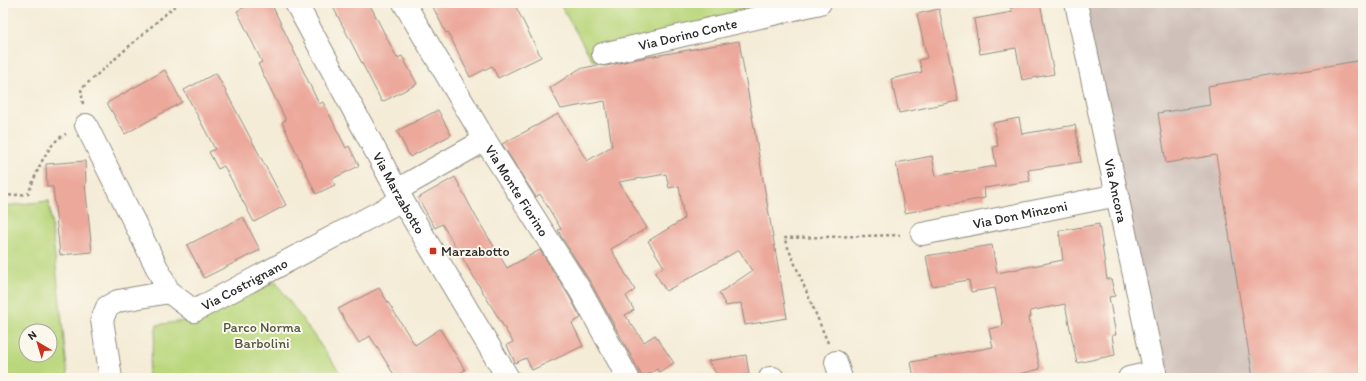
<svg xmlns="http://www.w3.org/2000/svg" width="1366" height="381" font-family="Itim,sans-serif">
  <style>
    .industrial { fill: #cfc1ba }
    .green { fill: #bad77d; stroke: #728154; fill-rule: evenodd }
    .building { fill: #eca89b }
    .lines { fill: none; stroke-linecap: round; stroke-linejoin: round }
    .minor-casing { stroke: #908c81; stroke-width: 24 }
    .major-casing { stroke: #908c81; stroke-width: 24 }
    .path { stroke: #908c81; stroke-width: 2.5; stroke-dasharray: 3 3; stroke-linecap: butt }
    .minor { stroke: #fff; stroke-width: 22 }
    .major { stroke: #fff; stroke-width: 22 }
    .poi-dot { fill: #c8321e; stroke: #fbf7ec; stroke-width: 1.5 }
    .labels { text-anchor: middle; stroke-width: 4; stroke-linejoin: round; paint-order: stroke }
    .street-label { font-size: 14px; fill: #2b2b2b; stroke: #fbf7ec }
    .poi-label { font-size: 14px; fill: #2b2b2b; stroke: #fbf7ec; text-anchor: start }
    .park-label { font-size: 14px; fill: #4f5640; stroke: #fbf7ec }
  </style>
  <rect width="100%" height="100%" fill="#fbf7ec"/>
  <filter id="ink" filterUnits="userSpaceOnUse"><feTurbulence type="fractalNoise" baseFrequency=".025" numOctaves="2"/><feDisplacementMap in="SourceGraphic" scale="8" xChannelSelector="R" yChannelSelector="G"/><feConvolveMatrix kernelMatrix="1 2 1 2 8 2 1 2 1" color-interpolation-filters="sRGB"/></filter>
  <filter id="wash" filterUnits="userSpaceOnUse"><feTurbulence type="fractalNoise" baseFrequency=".012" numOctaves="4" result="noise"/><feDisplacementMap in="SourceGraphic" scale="16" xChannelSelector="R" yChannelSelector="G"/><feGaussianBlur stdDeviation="0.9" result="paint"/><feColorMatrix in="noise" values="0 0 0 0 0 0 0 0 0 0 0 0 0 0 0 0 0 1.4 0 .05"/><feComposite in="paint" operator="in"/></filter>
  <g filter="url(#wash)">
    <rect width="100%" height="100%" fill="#f4ecd7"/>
    <path class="industrial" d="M1079 3H1363V378H1160Z"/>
    <path class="green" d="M559 3H829L593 61Z
      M49 201 68 378H3V206ZM26 331H50V355H26Z
      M275 281 344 378H147L157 325 203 318Z"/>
    <g id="blocks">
      <path class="building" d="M254 3H271L319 104 323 102 346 148 349 146 359 166 332 179 335 185 316 194 282 122 286 120 258 64 262 62 237 11Z
        M331 3H369L397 58 402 56 417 84 382 102Z
        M431 3H514L541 57 498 78 492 66 470 77 448 32 446 33Z
        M1010 3H1040L1054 74 1022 80 1016 48 980 54 974 19 1012 12Z
        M939 9 958 101 899 113 891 79 922 72 919 60 927 58 917 14Z
        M739 41 787 318 745 325 741 303 726 306 719 293 752 271 739 250 666 291 655 273 664 267 648 241 684 219 679 186 669 188 666 174 619 182 647 228 611 249 635 290 626 296 634 310 625 315 644 342 655 335 674 363 659 372 657 369 643 378 591 283 562 238 558 230 561 229 540 194 536 197 502 144 558 114 587 161 612 146 605 101 561 109 550 88 579 69 598 65 606 66 637 59Z
        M1363 60V378H1253L1216 155 1166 163 1158 113 1210 105 1208 86Z
        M165 70 182 102 125 134 107 103Z
        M216 73 286 205 254 222 224 166 218 169 209 152 215 149 184 90Z
        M438 110 451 135 410 157 397 131Z
        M1019 118 1022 134 1075 125 1081 162 1028 170 1030 181 984 188 985 198 905 213 896 163 932 156 936 176 996 166 993 147 998 146 993 123Z
        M85 161 86 184H85L92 252 60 255 53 187H47L46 164Z
        M455 177 476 217 507 268 540 250 569 296 581 318 572 323 583 346 532 370 526 358 515 363 507 345 513 342 484 294 442 224 435 228 418 198Z
        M243 217 260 250 204 278 187 245Z
        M1099 224 1107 279H1111L1115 296 1109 297 1116 335H1112L1115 355 1077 363 1065 304 1030 311 1031 317H1029L1040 369 1019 374 1020 378H914L911 362 993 347 989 329 1003 326 995 288 971 292 969 280 932 286 926 256 992 245 997 273 1063 260 1059 231Z
        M379 288 415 345 440 329 465 370 452 378H396L370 336 359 343 338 309Z
        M746 355 749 374 719 378 708 361Z"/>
    </g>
  </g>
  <g filter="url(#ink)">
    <use href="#blocks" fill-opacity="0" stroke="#908c81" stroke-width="1"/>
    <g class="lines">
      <g class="minor-casing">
        <g id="minor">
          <path id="s1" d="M296 3 402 200 508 378"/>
          <path id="s2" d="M404 3 485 140 580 290 628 378"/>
          <path id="s3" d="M603 54 820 3"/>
          <path id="s4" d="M86 125 169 292 194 311 402 200"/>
          <path d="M397 190 485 140"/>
          <path id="s5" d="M922 234 1118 195"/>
          <path d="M836 362 841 378"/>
          <path d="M111 378 102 320 107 307 118 301 169 292"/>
          <path d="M770 378H773"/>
          <path d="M1129 378 1155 372"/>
        </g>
      </g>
      <g class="major-casing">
        <g id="major">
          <path id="s6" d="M1076 3 1156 378"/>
        </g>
      </g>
      <path class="path" d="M83 104 81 89 178 3
        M3 196 28 194C36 175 46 143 66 134
        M828 343 784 238 900 235"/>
      <use href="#minor" class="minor"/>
      <use href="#major" class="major"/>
    </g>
  </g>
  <rect class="poi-dot" x="429" y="247" width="8" height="8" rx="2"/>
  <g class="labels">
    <g class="street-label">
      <text dy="5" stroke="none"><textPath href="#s3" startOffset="87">Via Dorino Conte</textPath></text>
      <text dy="5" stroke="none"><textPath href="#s2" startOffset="219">Via Monte Fiorino</textPath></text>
      <text dy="5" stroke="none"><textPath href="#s6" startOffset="192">Via Ancora</textPath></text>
      <text dy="5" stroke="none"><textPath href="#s1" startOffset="216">Via Marzabotto</textPath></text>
      <text dy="5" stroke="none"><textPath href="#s5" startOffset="100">Via Don Minzoni</textPath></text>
      <text dy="5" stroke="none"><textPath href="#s4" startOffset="275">Via Costrignano</textPath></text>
    </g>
    <g class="poi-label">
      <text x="441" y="256">Marzabotto</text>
    </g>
    <g class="park-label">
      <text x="262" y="332">Parco Norma<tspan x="262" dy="16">Barbolini</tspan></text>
    </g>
  </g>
  <rect width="1366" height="381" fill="none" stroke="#fbf7ec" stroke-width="16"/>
  <g transform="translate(38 343) rotate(322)"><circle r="19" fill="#fbf7ec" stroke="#a8a59f"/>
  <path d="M0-3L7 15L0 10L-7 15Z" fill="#c8321e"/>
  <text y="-6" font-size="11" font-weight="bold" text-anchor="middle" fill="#2b2b2b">N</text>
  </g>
</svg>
